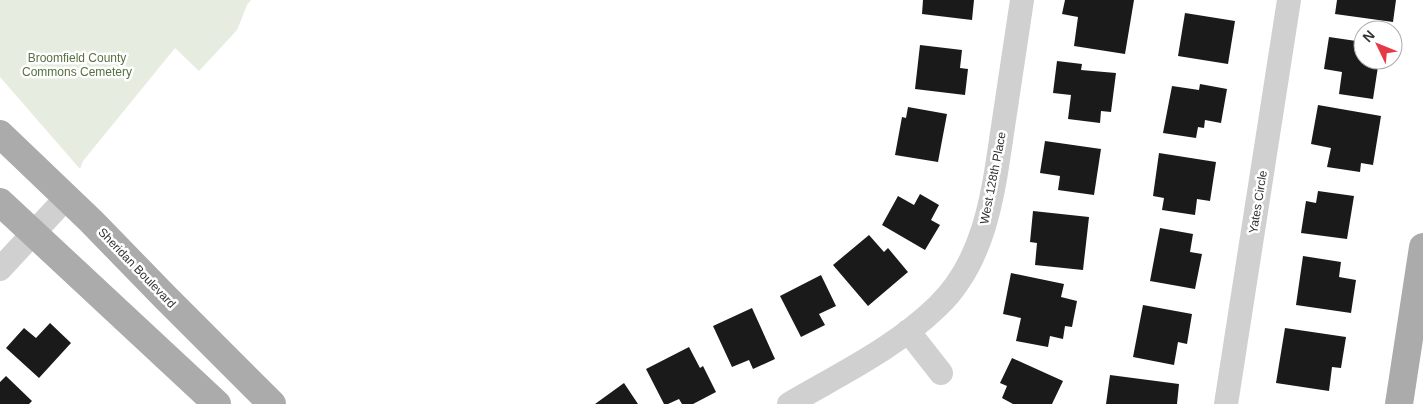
<svg xmlns="http://www.w3.org/2000/svg" width="1423" height="404" font-family="Helvetica,sans-serif">
  <style>
    .green { fill: #e6ecdf }
    .building { fill: #1a1a1a }
    .lines { fill: none; stroke-linecap: round; stroke-linejoin: round }
    .minor { stroke: #d0d0d0; stroke-width: 24 }
    .major { stroke: #ababab; stroke-width: 28 }
    .labels { text-anchor: middle; stroke-width: 5; stroke-linejoin: round; paint-order: stroke }
    .park-label { font-size: 12px; fill: #56703f; stroke: #fff }
    .street-label { font-size: 12px; fill: #333; stroke: #fff }
  </style>
  <rect width="100%" height="100%" fill="#fff"/>
  <path class="green" d="M0 0H251L247 5 237 30 199 71 175 48 83 161 80 169 0 77Z"/>
  <path class="building" d="M923 0H974L972 20 922 14Z
    M1065 0H1134L1125 54 1074 46 1078 17 1062 14Z
    M1337 0H1396L1393 22 1335 14Z
    M1185 13 1235 21 1228 64 1178 56Z
    M1329 37 1363 42V60H1379L1373 99 1339 94 1342 72 1324 69Z
    M920 45 962 50 960 68 968 69 965 95 915 89Z
    M1057 61 1082 64 1081 70 1116 73 1111 112 1101 111 1100 123 1068 119 1071 95 1053 93Z
    M1200 84 1227 89 1221 123 1205 120 1204 128 1198 127 1196 138 1163 133 1172 86 1199 90Z
    M1318 105 1381 116 1373 165 1361 163 1360 172 1327 167 1331 148 1311 144Z
    M908 107 947 114 938 162 895 155 902 117 906 118Z
    M1045 141 1101 149 1094 195 1058 190 1060 176 1040 173Z
    M1159 153 1216 162 1210 201 1197 199 1195 215 1162 210 1164 198 1153 196Z
    M1318 191 1354 196 1347 239 1301 233 1306 201 1316 203Z
    M920 194 939 205 931 220 940 225 925 250 882 225 898 196 914 205Z
    M1033 211 1089 217 1083 270 1035 265 1037 243 1030 242Z
    M1160 228 1193 234 1190 252 1202 254 1195 289 1150 281Z
    M869 235 884 252 888 248 908 272 868 306 833 265Z
    M1303 256 1341 262 1339 277 1356 280 1351 313 1296 305Z
    M1011 273 1064 284 1061 297 1077 301 1072 327 1065 326 1063 339 1050 336 1048 347 1016 341 1021 318 1003 314Z
    M821 275 836 306 819 314 825 325 801 337 780 296Z
    M1143 305 1192 314 1187 344 1178 342 1174 365 1133 357Z
    M752 308 775 359 753 369 749 360 732 367 713 326Z
    M50 323 71 343 39 378 6 348 24 328 36 338Z
    M1285 328 1346 337 1341 368 1332 367 1329 391 1276 383Z
    M689 347 700 368 703 366 716 392 693 404H682L679 399 668 404H664L646 369Z
    M1012 358 1063 381 1052 404H1013L1002 398 1007 386 1000 383Z
    M1110 375 1179 384 1177 404H1106Z
    M6 376 32 401 29 404H0V382Z
    M624 383 638 404H595Z"/>
  <g class="lines">
    <path class="minor" d="M0 269 67 197
      M908 331 941 373
      M789 404C840 374 895 348 938 306 988 258 994 185 1004 120 1010 80 1016 40 1022 0
      M1226 404 1289 0"/>
    <path class="major" d="M0 134 91 221 163 295 272 404
      M0 202 217 404
      M1399 404 1423 247"/>
  </g>
  <g class="labels">
    <g class="park-label">
      <text x="77" y="62">Broomfield County<tspan x="77" dy="14">Commons Cemetery</tspan></text>
    </g>
    <g class="street-label">
      <text transform="translate(993 178) rotate(-79)" y="4">West 128th Place</text>
      <text transform="translate(1258 202) rotate(-81)" y="4">Yates Circle</text>
      <text transform="translate(137 268) rotate(46)" y="4">Sheridan Boulevard</text>
    </g>
  </g>
  <g transform="translate(1378 45) rotate(313)"><circle r="24" fill="#ffffff" stroke="#adadad"/>
  <path d="M0-4L9 19L0 12L-9 19Z" fill="#e63946"/>
  <text y="-8" font-size="14" font-weight="bold" text-anchor="middle" fill="#333333">N</text>
  </g>
</svg>
